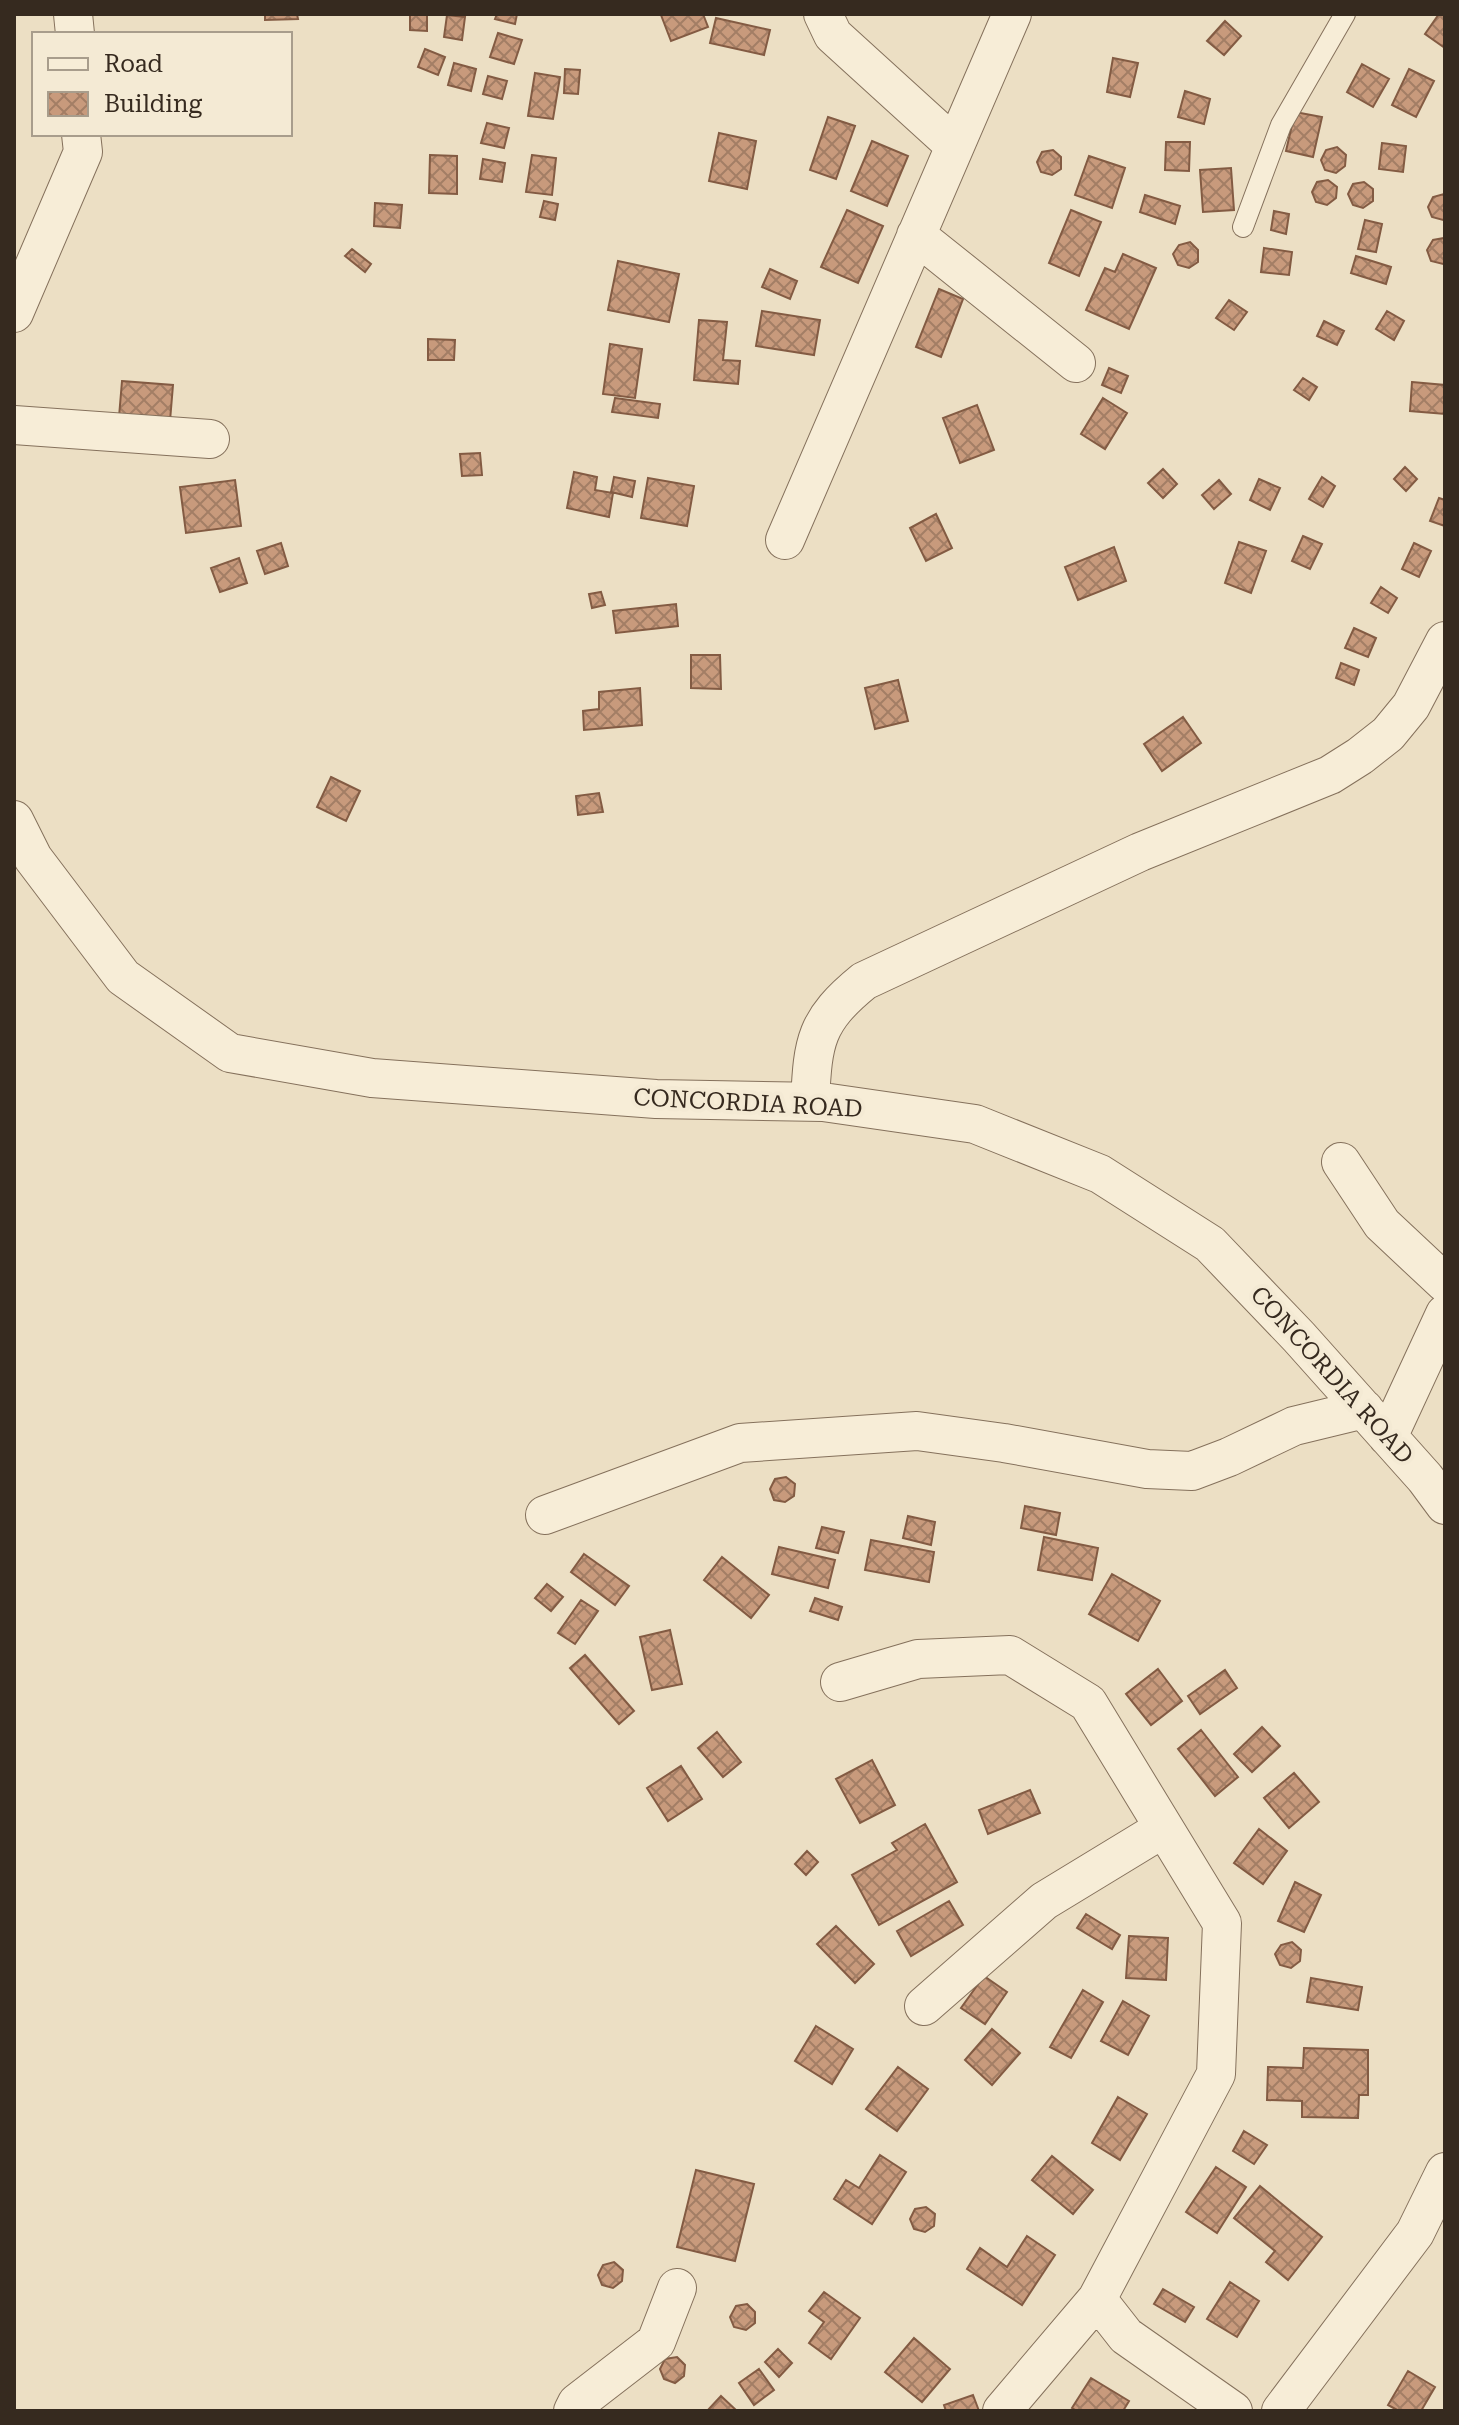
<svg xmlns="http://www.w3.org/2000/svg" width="1459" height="2425" font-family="'Roboto Serif',serif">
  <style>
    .building { fill: url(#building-cross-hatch); stroke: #835b43; stroke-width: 2 }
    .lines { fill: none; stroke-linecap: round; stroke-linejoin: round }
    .service-casing { stroke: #85715c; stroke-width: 22 }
    .minor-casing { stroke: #85715c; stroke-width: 40 }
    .service { stroke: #f7edd7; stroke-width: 20 }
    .minor { stroke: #f7edd7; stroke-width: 38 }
    .labels { text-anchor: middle; stroke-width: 8; stroke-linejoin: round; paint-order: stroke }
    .street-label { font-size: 24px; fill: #362a1f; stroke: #f4ead4 }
  </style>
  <defs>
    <pattern id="building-cross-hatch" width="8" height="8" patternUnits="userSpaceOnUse" patternTransform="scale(2)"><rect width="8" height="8" fill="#c89a7c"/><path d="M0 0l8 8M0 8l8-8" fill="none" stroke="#a37e65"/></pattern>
  </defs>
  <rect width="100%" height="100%" fill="#ecdfc4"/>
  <path class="building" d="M265 14H297L298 19 265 20Z
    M410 14H427V31L410 30Z
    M497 14H517L515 24 495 19Z
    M703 14 708 27 671 41 661 15Z
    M1439 14 1445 16V48L1425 34Z
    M447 15 465 17 462 40 444 37Z
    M716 18 770 30 764 55 710 43Z
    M1225 21 1241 36 1224 55 1207 41Z
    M498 33 522 40 514 64 490 57Z
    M425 49 445 57 438 75 418 67Z
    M1113 58 1138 63 1130 97 1107 92Z
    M454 63 476 69 471 91 448 85Z
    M1362 64 1389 79 1373 107 1347 92Z
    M565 69 580 70 578 94 564 93Z
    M1409 69 1434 81 1416 117 1392 105Z
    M535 73 560 77 553 119 528 116Z
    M488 76 507 81 502 99 483 94Z
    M1185 91 1210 99 1204 124 1178 117Z
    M1295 112 1322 117 1313 157 1286 151Z
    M828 117 855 126 836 179 810 170Z
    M487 123 509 128 504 148 481 143Z
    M719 133 756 141 747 189 709 181Z
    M872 141 908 156 887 206 851 191Z
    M1166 142H1190L1189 171 1165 170Z
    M1382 143 1406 146 1403 172 1379 169Z
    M1337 147 1346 155 1345 166 1336 173 1325 170 1321 160 1326 150Z
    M1053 150 1061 157V169L1052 175 1041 172 1037 162 1042 152Z
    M430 155 457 156V194L429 193Z
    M532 155 556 158 552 195 526 192Z
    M1089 156 1125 168 1112 208 1075 195Z
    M483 159 505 163 502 182 480 179Z
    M1231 168 1234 210 1203 212 1200 170Z
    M1328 180 1337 187 1336 198 1327 205 1316 202 1312 192 1317 182Z
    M1364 182 1373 189V201L1363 208 1353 205 1348 194 1353 184Z
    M1444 194 1445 218 1443 220 1432 217 1428 207 1433 197Z
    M1145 195 1180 206 1175 224 1140 212Z
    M544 201 558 204 555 220 540 217Z
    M375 203 402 205 400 228 374 226Z
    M847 210 883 226 858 283 821 267Z
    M1071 210 1101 222 1079 276 1049 263Z
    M1274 211 1289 214 1286 234 1271 230Z
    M1365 220 1382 224 1376 252 1358 249Z
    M1444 238 1445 262 1443 264 1431 261 1427 250 1433 240Z
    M1190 242 1198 250V262L1189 268 1178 265 1173 254 1179 245Z
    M1264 248 1292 252 1289 275 1261 272Z
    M352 249 371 264 365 272 345 256Z
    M1123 254 1156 268 1129 329 1086 310 1105 268 1115 272Z
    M1356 256 1391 267 1386 284 1351 273Z
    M618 261 679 274 669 322 608 310Z
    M770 269 797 281 790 299 762 287Z
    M939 289 963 299 941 357 916 347Z
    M1229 300 1247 312 1234 330 1216 318Z
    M762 311 820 320 814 355 756 346Z
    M1387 311 1404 321 1394 340 1376 329Z
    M699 320 727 322 723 360 740 361 738 384 694 380Z
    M1324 321 1344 331 1337 345 1317 336Z
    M428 339 455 340 454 360H428Z
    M610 344 642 349 635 398 603 394Z
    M1109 368 1128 376 1121 393 1102 385Z
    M1303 378 1317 387 1309 400 1294 390Z
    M122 381 173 385 170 421 119 417Z
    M1412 382 1445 385V414L1410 411Z
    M615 398 660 404 658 418 612 412Z
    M1103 398 1127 413 1105 449 1081 434Z
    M977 405 994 450 960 463 943 418Z
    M480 453 482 475 462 476 460 454Z
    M1405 467 1417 479 1406 491 1394 479Z
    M1163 469 1177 484 1163 498 1148 483Z
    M574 472 597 477 595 490 613 493 609 517 567 508Z
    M614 477 635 481 632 497 611 492Z
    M1322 477 1335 486 1323 507 1309 499Z
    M648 478 694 486 687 526 641 518Z
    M1259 479 1280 488 1270 510 1250 500Z
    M235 480 241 526 186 533 180 487Z
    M1219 480 1231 494 1214 509 1202 495Z
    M1439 498 1445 500V526L1430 521Z
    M936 514 952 548 926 561 910 528Z
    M1303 536 1322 544 1310 569 1292 561Z
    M1239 542 1266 551 1251 593 1225 583Z
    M281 543 288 566 265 574 257 551Z
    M1414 543 1431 551 1419 577 1402 569Z
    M1114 547 1126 581 1078 600 1065 567Z
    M239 558 247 583 220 592 211 568Z
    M1381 587 1397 598 1388 613 1371 603Z
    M601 592 605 605 592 608 589 594Z
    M676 604 678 626 616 633 613 611Z
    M1354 628 1376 638 1368 657 1345 648Z
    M691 655H720L721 689 691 688Z
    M1341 663 1359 670 1354 685 1336 678Z
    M898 680 908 721 875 729 865 688Z
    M640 688 642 725 584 730 583 711 599 709V692Z
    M1183 717 1201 743 1162 771 1144 744Z
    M331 777 360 791 346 821 317 807Z
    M599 793 603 812 578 815 576 796Z
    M786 1477 795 1484 794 1496 785 1502 774 1500 770 1489 775 1479Z
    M1025 1506 1060 1513 1056 1535 1021 1528Z
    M908 1516 935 1522 931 1545 903 1538Z
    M822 1527 844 1532 838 1553 816 1548Z
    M1044 1537 1098 1548 1092 1580 1038 1570Z
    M871 1540 934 1552 929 1582 865 1570Z
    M779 1547 835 1560 828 1588 772 1574Z
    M584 1554 629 1586 615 1605 571 1572Z
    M722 1557 769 1595 751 1618 704 1580Z
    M1112 1574 1160 1601 1138 1641 1089 1614Z
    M547 1584 563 1597 551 1611 535 1598Z
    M815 1598 842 1607 838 1620 810 1611Z
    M581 1600 598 1611 575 1644 558 1633Z
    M670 1630 682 1684 652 1690 640 1637Z
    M585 1655 634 1711 619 1724 570 1668Z
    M1158 1669 1182 1701 1151 1725 1126 1694Z
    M1225 1670 1237 1688 1200 1714 1188 1696Z
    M1262 1727 1280 1746 1252 1772 1234 1754Z
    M1201 1730 1238 1777 1215 1796 1178 1749Z
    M717 1732 741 1762 723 1777 698 1748Z
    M872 1760 895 1805 860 1823 836 1779Z
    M681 1766 702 1799 668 1821 647 1788Z
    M1294 1773 1319 1802 1289 1828 1264 1798Z
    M1030 1790 1040 1813 988 1834 979 1810Z
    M925 1824 957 1882 879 1925 852 1875 897 1850 892 1843Z
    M1259 1829 1287 1851 1263 1884 1234 1863Z
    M807 1851 818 1862 806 1875 795 1864Z
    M1295 1882 1321 1895 1304 1932 1278 1921Z
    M949 1901 963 1925 911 1956 897 1931Z
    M1086 1914 1120 1935 1112 1949 1077 1928Z
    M836 1926 874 1964 855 1983 817 1944Z
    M1129 1936 1168 1938 1166 1980 1126 1978Z
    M1292 1942 1301 1950 1300 1961 1291 1968 1280 1965 1275 1954 1281 1945Z
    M984 1976 1007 1992 985 2024 961 2008Z
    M1311 1978 1362 1987 1358 2010 1307 2002Z
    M1083 1990 1103 2002 1071 2058 1050 2047Z
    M1123 2001 1149 2016 1128 2055 1101 2041Z
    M816 2026 853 2049 832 2084 795 2061Z
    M992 2029 1020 2053 992 2085 965 2060Z
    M1304 2048 1368 2050V2095H1359L1358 2118 1302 2117V2101L1267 2100 1268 2067 1303 2068Z
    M898 2067 928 2089 897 2131 866 2109Z
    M1118 2097 1147 2114 1120 2160 1092 2143Z
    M1244 2131 1267 2145 1254 2164 1233 2151Z
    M880 2155 906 2172 872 2224 834 2199 846 2180 859 2188Z
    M1052 2156 1093 2190 1073 2214 1032 2180Z
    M1216 2167 1246 2187 1217 2233 1186 2212Z
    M696 2170 754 2184 735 2261 677 2247Z
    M1260 2186 1322 2237 1288 2280 1266 2262 1275 2251 1234 2218Z
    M926 2207 935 2214 934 2226 925 2232 914 2229 910 2219 915 2209Z
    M1027 2236 1055 2255 1022 2305 967 2269 980 2248 1007 2267Z
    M614 2262 623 2270 622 2281 613 2288 602 2285 598 2275 603 2265Z
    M1230 2282 1259 2301 1237 2337 1207 2319Z
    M1163 2289 1194 2307 1185 2322 1154 2304Z
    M824 2292 860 2318 831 2359 809 2343 824 2322 809 2311Z
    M747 2304 755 2312V2323L746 2330 734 2327 730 2317 736 2306Z
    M914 2338 950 2369 922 2402 885 2372Z
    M778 2349 792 2363 779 2377 765 2362Z
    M677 2357 685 2365 684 2376 675 2383 664 2379 660 2369 665 2359Z
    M759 2369 774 2390 754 2405 739 2383Z
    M1408 2371 1435 2387 1421 2411H1399L1388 2405Z
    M1091 2378 1129 2401 1123 2411H1077L1072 2408Z
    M973 2395 979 2411H946L944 2405Z
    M721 2396 737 2411H707Z"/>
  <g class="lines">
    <g class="service-casing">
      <path id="service" d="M1243 227 1281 125 1345 14"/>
    </g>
    <g class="minor-casing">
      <path id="minor" d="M73 14 75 34
        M823 14 833 35 955 146
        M916 235 1076 363
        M14 313 83 152 81 134
        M14 425 210 439
        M785 540 1012 14
        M14 820 33 858 123 977 230 1053 372 1078 656 1099 823 1102 975 1124 1100 1174 1210 1244 1299 1337 1425 1478 1445 1505
        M810 1101C813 1041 815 1021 864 981L1140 852 1330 775 1360 756 1388 734 1411 706 1445 641
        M1341 1162 1382 1224 1445 1283
        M1388 1437 1445 1314
        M545 1515 740 1443 917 1431 1004 1443 1147 1469 1192 1471 1229 1457 1294 1426 1364 1409
        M840 1682 918 1659 1010 1655 1088 1703 1222 1923 1216 2074 1097 2299 1126 2336 1233 2411
        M924 2006 1044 1901 1164 1828
        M573 2411 577 2403 656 2342 677 2288
        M1002 2411 1097 2299
        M1281 2411 1415 2233 1445 2172"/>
    </g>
    <use href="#service" class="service"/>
    <use href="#minor" class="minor"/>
  </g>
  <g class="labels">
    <g class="street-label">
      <text transform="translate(748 1103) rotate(3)" y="8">CONCORDIA ROAD</text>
      <text transform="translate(1332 1375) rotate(48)" y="8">CONCORDIA ROAD</text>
    </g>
  </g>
  <rect width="1459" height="2425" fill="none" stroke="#362a1f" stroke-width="32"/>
  <rect x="32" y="32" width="260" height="104" fill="#f4ead4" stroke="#a89d8c" stroke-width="2"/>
  <rect x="48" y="58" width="40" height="12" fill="#f7edd7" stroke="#a89d8c" stroke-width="2"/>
  <text x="104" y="72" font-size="24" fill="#362a1f">Road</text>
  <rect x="48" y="92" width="40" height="24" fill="url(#building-cross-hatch)" stroke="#a89d8c" stroke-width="2"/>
  <text x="104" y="112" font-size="24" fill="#362a1f">Building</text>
</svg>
